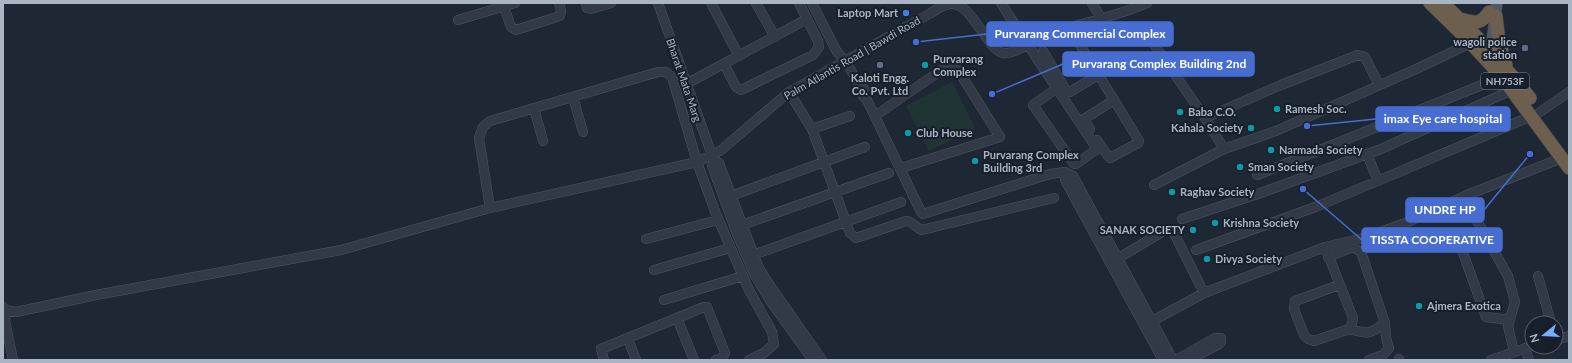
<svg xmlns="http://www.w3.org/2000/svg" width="1572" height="363" font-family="Lato,sans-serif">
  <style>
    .green { fill: #203436 }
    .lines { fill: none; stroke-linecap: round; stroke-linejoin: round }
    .minor-casing { stroke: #4c5561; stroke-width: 10 }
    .major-casing { stroke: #3a434f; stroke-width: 12 }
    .highway-casing { stroke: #3c4550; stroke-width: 14 }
    .minor { stroke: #313a46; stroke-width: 9 }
    .major { stroke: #4f5966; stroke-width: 11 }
    .highway { stroke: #6c5f4e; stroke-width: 13 }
    .shop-dot { fill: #3f7fe0; stroke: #171f2a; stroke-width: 1.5 }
    .service-dot { fill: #5c6f8a; stroke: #171f2a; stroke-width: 1.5 }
    .culture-dot { fill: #0f9aa8; stroke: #171f2a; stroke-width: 1.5 }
    .labels { text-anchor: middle; stroke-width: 4; stroke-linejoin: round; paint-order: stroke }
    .shield { fill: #171f2a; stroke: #7e8895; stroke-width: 1 }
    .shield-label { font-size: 10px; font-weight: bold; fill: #aab5c3 }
    .poi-label { font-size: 11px; font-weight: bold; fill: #aab5c3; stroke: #171f2a; text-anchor: start }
    .street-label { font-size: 11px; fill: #aab5c3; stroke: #171f2a }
    .leader { fill: none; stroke: #476dd2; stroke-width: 1.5 }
    .callout-dot { fill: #476dd2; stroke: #171f2a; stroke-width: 1.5 }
    .callout { fill: #476dd2; stroke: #476dd2; stroke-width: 1.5 }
    .callout-label { font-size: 12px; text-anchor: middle; font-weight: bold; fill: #fff }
  </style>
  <rect width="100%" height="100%" fill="#1e2835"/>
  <path class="green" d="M952 82 975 128 929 151 906 106Z"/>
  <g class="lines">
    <g class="minor-casing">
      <path id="minor" d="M586 3 587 8 591 9 611 3
        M658 3 714 161 712 166 737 234 754 274 771 302 813 360
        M711 3 739 56
        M756 3 775 37
        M812 3 837 52 845 60 860 86 865 90
        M1001 3C1032 52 1065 100 1097 149L1076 164H1074L1033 105 1057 88
        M1092 3 1101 18
        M504 6 511 27 516 30 560 16 561 11 559 3
        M458 20 515 3
        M1069 27 1114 100 1084 119 1090 129
        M1151 40 1205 118 1224 149
        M1043 51 1067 92H1070L1098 75
        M724 64 736 87 741 90 813 55 819 47 818 41 799 3
        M686 84 807 19
        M860 86 863 96 867 100 921 212 923 214 1050 174 1065 172
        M789 92 812 129
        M573 97 583 132
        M534 108 543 141
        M1540 112 1569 92
        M850 116 812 129 850 233 856 238 906 221C913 221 915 228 922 230L1054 198
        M875 116 953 62 1000 137 901 168
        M1205 118 1281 85 1358 55 1365 57 1379 85
        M1097 140 1108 156 1110 158 1138 143 1139 141 1114 100
        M1367 154 1378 181
        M714 161 719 163 758 266 767 281 822 360
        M1257 175 1502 77
        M1154 185 1224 149 1276 131 1414 70 1471 43
        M1467 195 1475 217 1508 276 1515 302 1508 326 1514 352
        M731 196 865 147
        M490 208 479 138 483 127 490 121 658 72H666L672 77 697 162 716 214 749 290 772 332 774 344 764 353 749 360
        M1182 219 1258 194 1381 149 1512 90
        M742 225 889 173
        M646 239 718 220
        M1325 247 1353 318 1352 324 1349 329 1314 341 1308 339 1304 335 1294 309 1295 301 1339 285
        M1196 250 1318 206 1532 116
        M1462 250 1486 317 1509 320
        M753 255 901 202
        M1328 257 1353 247 1361 252 1385 323C1369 335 1368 334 1349 329
        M1117 259 1167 229H1172L1204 293
        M654 270 730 248
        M1538 276 1551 323
        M664 300 743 276
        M3 307 6 310 16 312 96 295 341 250 490 208 697 162 720 151 789 92 931 13C937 9 944 4 951 4 972 2 986 49 1003 53 1014 55 1032 41 1042 37 1076 23 1114 18 1147 3
        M6 310 5 321 13 360
        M677 318 694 360
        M1145 325 1204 293 1325 247 1363 238 1408 222 1467 195 1562 158
        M628 339 636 360
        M1556 340 1569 336
        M1525 348 1529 360
        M1399 359V360
        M604 360 601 349 704 307H707L725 353 722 358 716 360
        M1163 360 1065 180V172L1073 176 1173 360
        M1176 360 1215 338H1221V342L1219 344 1189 360
        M1369 360 1383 355 1389 348 1386 338 1385 323
        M1491 360 1532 346"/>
    </g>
    <g class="major-casing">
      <path id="major" d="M1484 54 1492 40 1497 3"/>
    </g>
    <g class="highway-casing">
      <path id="highway" d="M1430 3 1466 38 1502 77 1569 168
        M1443 3C1474 33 1503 63 1530 98
        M1496 16 1499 41 1506 65
        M1460 19C1474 22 1480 26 1489 12"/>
    </g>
    <use href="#minor" class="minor"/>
    <use href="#major" class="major"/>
    <use href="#highway" class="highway"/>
  </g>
  <circle class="shop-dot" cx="906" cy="13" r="4"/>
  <g class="service-dot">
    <circle cx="1525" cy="48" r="4"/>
    <circle cx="880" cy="65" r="4"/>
  </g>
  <g class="culture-dot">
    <circle cx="925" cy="65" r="4"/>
    <circle cx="1277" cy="109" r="4"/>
    <circle cx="1180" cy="112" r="4"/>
    <circle cx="1251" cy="128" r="4"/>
    <circle cx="908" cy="133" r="4"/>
    <circle cx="1271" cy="150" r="4"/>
    <circle cx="975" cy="161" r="4"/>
    <circle cx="1240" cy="167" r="4"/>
    <circle cx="1172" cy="192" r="4"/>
    <circle cx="1215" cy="223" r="4"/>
    <circle cx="1193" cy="230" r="4"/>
    <circle cx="1207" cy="259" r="4"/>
    <circle cx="1419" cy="306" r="4"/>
  </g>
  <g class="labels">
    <rect class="shield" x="1481" y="73" width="48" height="16" rx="3"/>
    <g class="shield-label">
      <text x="1505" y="85">NH753F</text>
    </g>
    <g class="poi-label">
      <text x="898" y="17" text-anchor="end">Laptop Mart</text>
      <text x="1517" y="46" text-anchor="end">wagoli police<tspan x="1517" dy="13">station</tspan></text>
      <text x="933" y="63">Purvarang<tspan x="933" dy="13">Complex</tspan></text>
      <text x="880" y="82" text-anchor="middle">Kaloti Engg.<tspan x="880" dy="13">Co. Pvt. Ltd</tspan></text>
      <text x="1285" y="113">Ramesh Soc.</text>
      <text x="1188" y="116">Baba C.O.</text>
      <text x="1243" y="132" text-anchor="end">Kahala Society</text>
      <text x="916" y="137">Club House</text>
      <text x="1279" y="154">Narmada Society</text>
      <text x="983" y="159">Purvarang Complex<tspan x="983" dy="13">Building 3rd</tspan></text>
      <text x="1248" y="171">Sman Society</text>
      <text x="1180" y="196">Raghav Society</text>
      <text x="1223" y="227">Krishna Society</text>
      <text x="1185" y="234" text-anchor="end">SANAK SOCIETY</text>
      <text x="1215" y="263">Divya Society</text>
      <text x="1427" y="310">Ajmera Exotica</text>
    </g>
    <g class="street-label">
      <text transform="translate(852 58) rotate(-30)" y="4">Palm Atlantis Road | Bawdi Road</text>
      <text transform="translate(684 80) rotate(71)" y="4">Bharat Mata Marg</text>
    </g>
  </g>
  <path class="leader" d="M916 42L987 34M992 94L1063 64M1307 126L1376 119M1530 154L1484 210M1303 189L1362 240"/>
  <g class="callout-dot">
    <circle cx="916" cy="42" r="4"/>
    <circle cx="992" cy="94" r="4"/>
    <circle cx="1307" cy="126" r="4"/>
    <circle cx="1530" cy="154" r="4"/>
    <circle cx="1303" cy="189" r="4"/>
  </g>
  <g class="callout">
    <rect x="987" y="22" width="186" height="24" rx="4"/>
    <rect x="1063" y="52" width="191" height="24" rx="4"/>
    <rect x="1376" y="107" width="134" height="24" rx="4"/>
    <rect x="1406" y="198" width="78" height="24" rx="4"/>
    <rect x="1362" y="228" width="140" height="24" rx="4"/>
  </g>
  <g class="callout-label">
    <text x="1080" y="38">Purvarang Commercial Complex</text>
    <text x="1159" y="68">Purvarang Complex Building 2nd</text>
    <text x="1443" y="123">imax Eye care hospital</text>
    <text x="1445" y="214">UNDRE HP</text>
    <text x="1432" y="244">TISSTA COOPERATIVE</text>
  </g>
  <rect width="1572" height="363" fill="none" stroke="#aab5c3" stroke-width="8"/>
  <g transform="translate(1544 335) rotate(252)"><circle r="19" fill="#171f2a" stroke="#525b67"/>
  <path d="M0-3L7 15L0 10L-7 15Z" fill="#77aefb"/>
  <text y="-6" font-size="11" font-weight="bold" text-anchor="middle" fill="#aab5c3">N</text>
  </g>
</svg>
